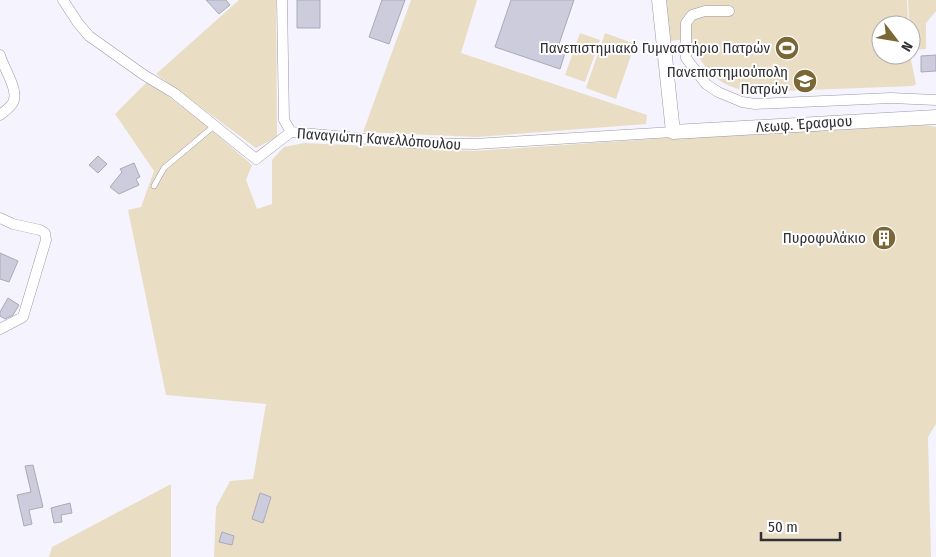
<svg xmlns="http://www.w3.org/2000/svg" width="936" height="557" font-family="'Fira Sans Condensed',sans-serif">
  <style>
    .green { fill: #e9ddc3 }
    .building { fill: #cdccdc; stroke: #aaa9b8 }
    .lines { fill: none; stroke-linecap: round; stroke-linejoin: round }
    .lane-casing { stroke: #9998a7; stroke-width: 6 }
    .street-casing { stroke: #9998a7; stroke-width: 11 }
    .secondary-casing { stroke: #9998a7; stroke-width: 15 }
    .lane { stroke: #fff; stroke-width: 5 }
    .street { stroke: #fff; stroke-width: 10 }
    .secondary { stroke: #fff; stroke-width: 14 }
    .labels { text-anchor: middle; stroke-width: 4; stroke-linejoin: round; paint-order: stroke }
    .poi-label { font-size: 15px; fill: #303036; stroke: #fff; text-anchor: end }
    .street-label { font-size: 15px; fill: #303036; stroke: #fff }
  </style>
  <rect width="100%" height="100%" fill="#f5f4fe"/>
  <path class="green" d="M239 0H276L277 137 256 148 156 74Z
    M411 0H477L461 53 647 115 646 124 477 137 363 132Z
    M665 0H907L908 25H881V55H910L916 84 913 86 752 92C713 85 707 71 688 39L669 41Z
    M908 0H936V11L926 23V49L911 50Z
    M580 33 600 40 585 82 565 75Z
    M605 33 635 44 616 99 586 88Z
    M148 81 201 121 252 165 246 180 257 209 272 204V160L284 147 304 143 473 151 680 137 927 125 936 127V424L928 437 931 557H214L216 507 230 481 253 479 266 404 166 395 128 210 141 207 154 171 115 114Z
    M171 484V557H49L52 547Z"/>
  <path class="building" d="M206 0H226L230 5 219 14Z
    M297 0H320V28H297Z
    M382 0H405L389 44 369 37Z
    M511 0H574L558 47 566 50 560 69 495 47Z
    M936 55V71L921 72V56Z
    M98 156 107 164 98 173 89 165Z
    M134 163 140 177 136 179 139 185 119 194 110 187 122 172 120 169Z
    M0 253 18 261 9 282 0 279Z
    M8 298 19 305 13 315 5 319 0 316V312Z
    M33 465 43 507 29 510 32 524 24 526 17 495 31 492 25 466Z
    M260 493 271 497 263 523 252 519Z
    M70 503 72 513 61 515 62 522 54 523 51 508Z
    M222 532 234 536 232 545 219 542Z"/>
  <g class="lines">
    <g class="lane-casing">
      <path id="lane" d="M154 186 164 168 214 126"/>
    </g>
    <g class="street-casing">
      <path id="street" d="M63 0 78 23 89 36 144 75 174 93 256 159 291 132 412 143 475 144 673 132
        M282 0 284 120 291 132
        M729 11H705L692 15 686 23V58L706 84 718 92 742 102 755 104 891 98 936 100
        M0 55C3 68 21 92 12 104 9 108 4 112 0 115
        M0 218 13 224 40 230 45 233 46 240 23 317 0 329"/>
    </g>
    <g class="secondary-casing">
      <path id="secondary" d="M659 0 673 132 936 117"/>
    </g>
    <use href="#lane" class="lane"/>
    <use href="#street" class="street"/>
    <use href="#secondary" class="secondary"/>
  </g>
  <defs>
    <g id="stadium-disc" transform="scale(1.25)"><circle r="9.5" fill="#7b6635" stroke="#fff"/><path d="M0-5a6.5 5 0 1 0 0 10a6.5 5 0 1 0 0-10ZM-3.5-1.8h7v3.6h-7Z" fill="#fff"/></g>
    <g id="university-disc" transform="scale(1.25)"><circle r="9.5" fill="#7b6635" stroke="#fff"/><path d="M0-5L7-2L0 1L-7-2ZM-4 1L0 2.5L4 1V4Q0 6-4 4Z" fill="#fff"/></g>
    <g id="building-disc" transform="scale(1.25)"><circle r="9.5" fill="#7b6635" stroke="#fff"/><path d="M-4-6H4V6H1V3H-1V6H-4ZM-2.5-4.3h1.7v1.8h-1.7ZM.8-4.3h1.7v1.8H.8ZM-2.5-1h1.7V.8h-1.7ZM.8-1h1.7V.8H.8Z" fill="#fff"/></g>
  </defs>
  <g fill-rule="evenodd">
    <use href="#stadium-disc" x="787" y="48"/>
    <use href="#university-disc" x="805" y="81"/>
    <use href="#building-disc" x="884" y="238"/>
  </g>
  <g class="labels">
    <g class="poi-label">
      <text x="770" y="53">Πανεπιστημιακό Γυμναστήριο Πατρών</text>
      <text x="788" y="77">Πανεπιστημιούπολη<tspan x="788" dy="17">Πατρών</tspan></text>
      <text x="866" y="243">Πυροφυλάκιο</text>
    </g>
    <g class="street-label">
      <text transform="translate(804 124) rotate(-4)" y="5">Λεωφ. Έρασμου</text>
      <text transform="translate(379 139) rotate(4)" y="5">Παναγιώτη Κανελλόπουλου</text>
    </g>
  </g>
  <g transform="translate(896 40) rotate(121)"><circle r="24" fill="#ffffff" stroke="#acacaf"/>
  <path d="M0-4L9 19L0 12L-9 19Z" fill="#7b6635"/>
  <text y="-8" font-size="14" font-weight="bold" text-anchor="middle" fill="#303036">N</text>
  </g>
  <path d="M761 532v8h79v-8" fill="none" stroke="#303036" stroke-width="2.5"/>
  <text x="768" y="532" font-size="15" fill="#303036" stroke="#ffffff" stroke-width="4" paint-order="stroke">50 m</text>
</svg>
